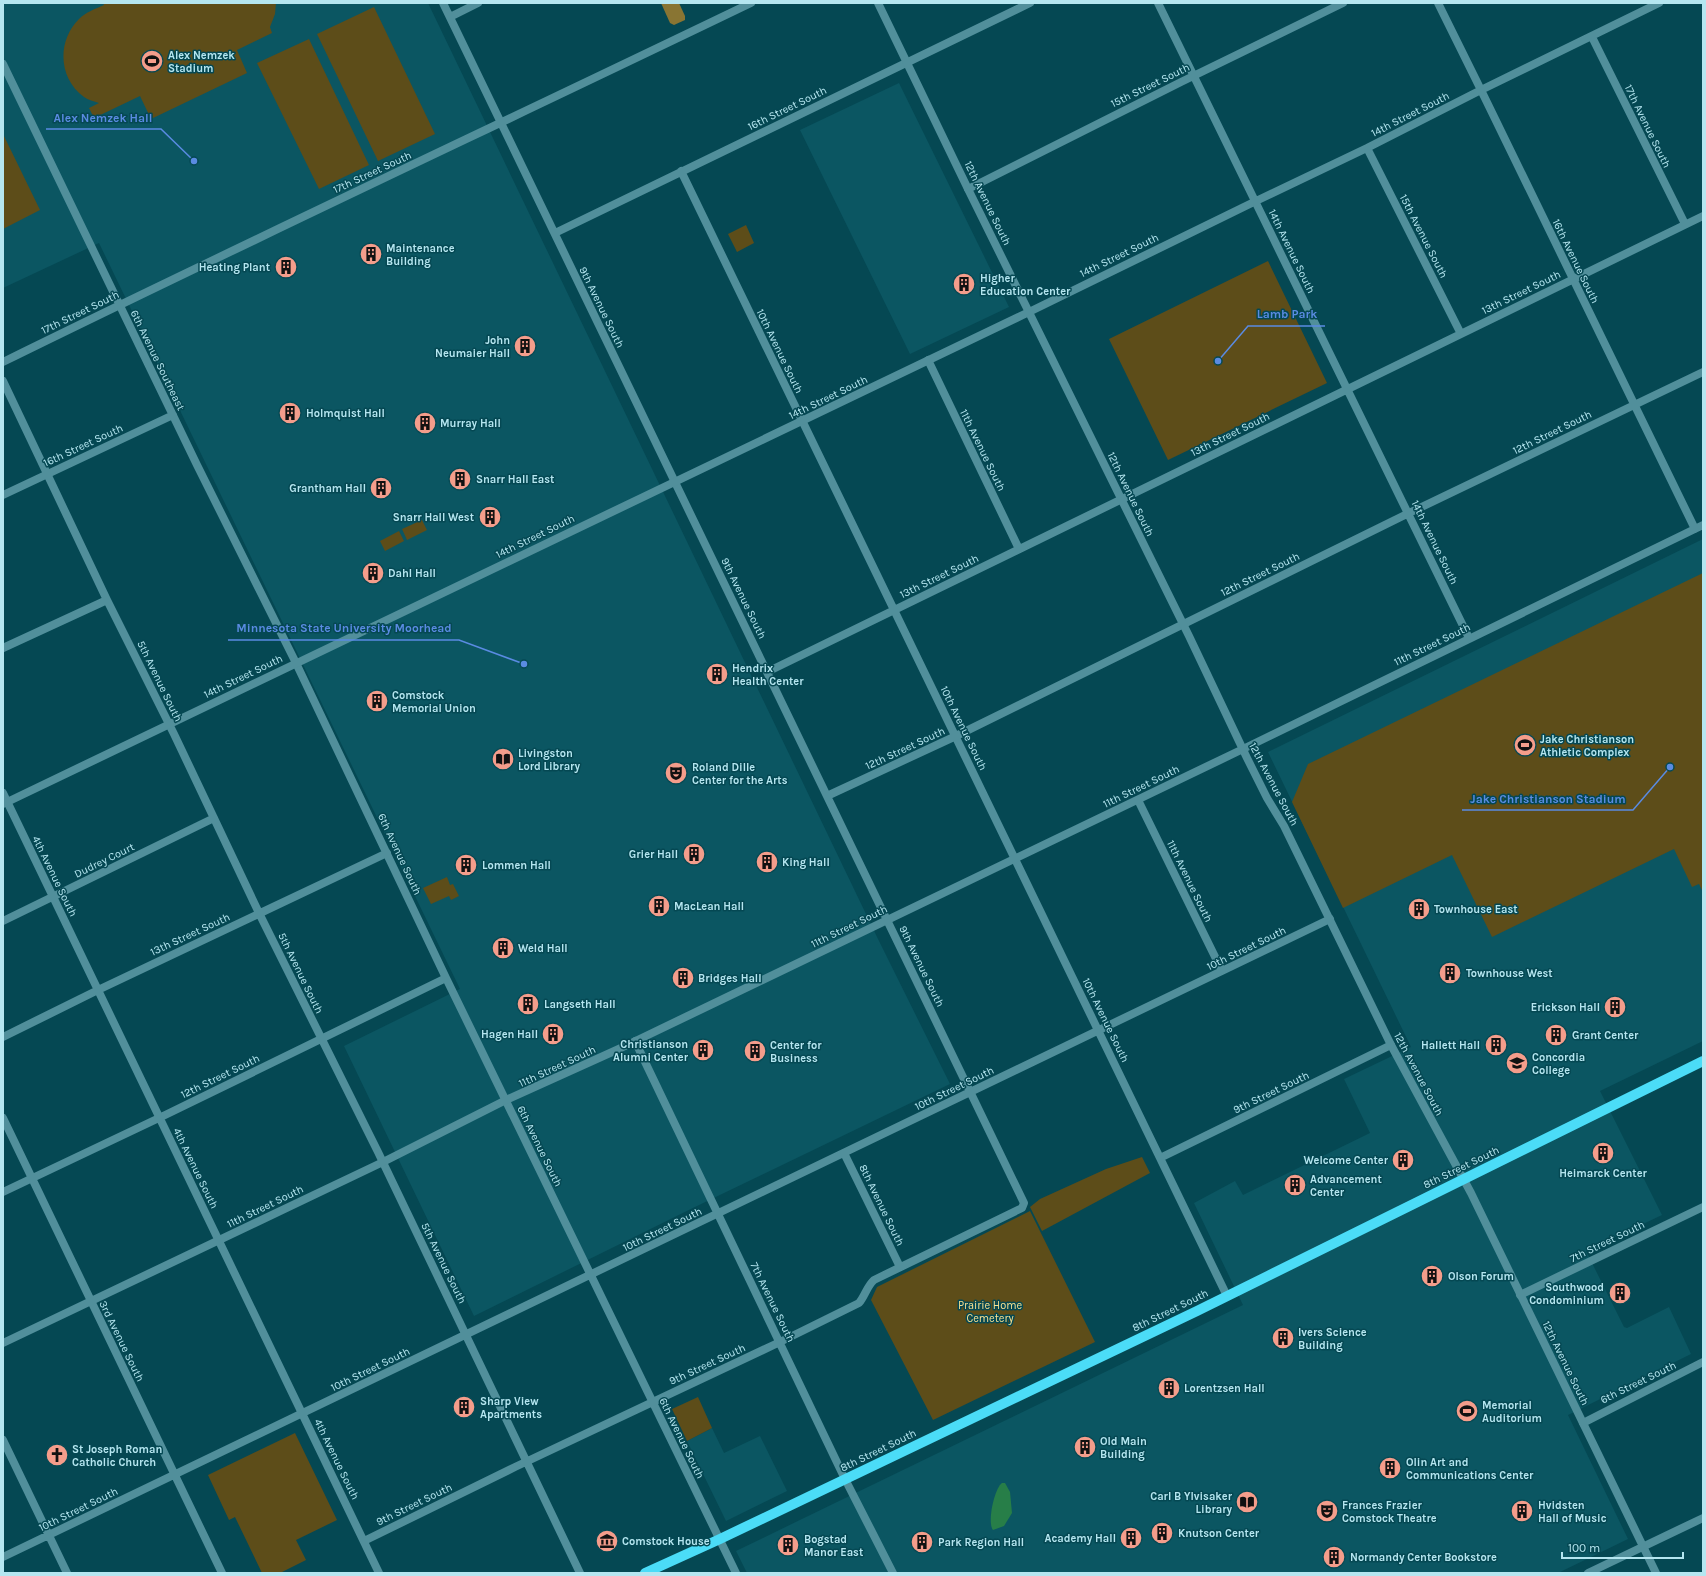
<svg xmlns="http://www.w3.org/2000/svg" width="1706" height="1576" font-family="Karla,sans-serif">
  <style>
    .built { fill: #0b5662 }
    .green { fill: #5d4d19 }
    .forest { fill: #897533 }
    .water { fill: #277e48 }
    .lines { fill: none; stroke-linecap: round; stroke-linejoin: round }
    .minor { stroke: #518f9b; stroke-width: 8 }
    .tertiary { stroke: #518f9b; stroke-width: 8 }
    .primary { stroke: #4bdcf7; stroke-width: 10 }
    .labels { text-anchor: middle; stroke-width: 3; stroke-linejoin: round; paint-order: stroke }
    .poi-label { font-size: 11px; font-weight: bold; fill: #b5e6f0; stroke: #054853; text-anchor: start }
    .street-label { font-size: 11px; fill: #b5e6f0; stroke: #054853 }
    .park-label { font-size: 11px; fill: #fbe18e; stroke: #054853 }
    .leader { fill: none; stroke: #5a8be2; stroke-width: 1.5 }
    .callout-dot { fill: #5a8be2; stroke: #054853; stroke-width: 1.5 }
    .callout-label { font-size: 12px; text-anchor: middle; font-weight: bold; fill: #5a8be2; stroke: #054853; stroke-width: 3; stroke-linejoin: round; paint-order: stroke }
  </style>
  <rect width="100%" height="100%" fill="#054853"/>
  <path class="built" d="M3 3H428L878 939 950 1084 697 1206 474 1316 344 1046 460 989 99 243 3 288Z
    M899 83 1009 307 910 354 800 130Z
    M1703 539V1041L1600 1091 1662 1215 1586 1251 1624 1327 1627 1328 1669 1307 1691 1354 1568 1415 1628 1539 1558 1573H747L736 1551 1243 1305 1194 1203 1235 1181 1243 1195 1370 1133 1344 1079 1411 1047 1268 752Z
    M712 1428 724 1453 760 1436 787 1491 726 1521 687 1441Z"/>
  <path class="green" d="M103 3H276L275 14 270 27 272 33 237 50 247 73 151 119 140 96 94 118 89 108 99 103C94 101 88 100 84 97 58 78 57 41 79 19 86 12 95 9 104 5Z
    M374 7 435 134 378 161 317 34Z
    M309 39 369 165 319 189 257 63Z
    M3 134 40 210 3 229Z
    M746 225 754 243 737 252 728 234Z
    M1268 261 1327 383 1168 460 1109 339Z
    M422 520 427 530 407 540 402 529Z
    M399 531 404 541 385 551 380 541Z
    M1703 573V892L1699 884 1692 887 1674 849 1492 937 1452 855 1343 908 1292 802 1308 764Z
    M447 877 450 885 453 884 459 896 451 900 449 896 431 904 423 888Z
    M1142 1157 1150 1173 1042 1231 1030 1207 1040 1199 1106 1169Z
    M1030 1211 1095 1342 933 1420 871 1300 877 1287Z
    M698 1397 712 1428 687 1441 672 1409Z
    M295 1433 337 1520 296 1540 306 1560 280 1573H262L235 1517 229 1520 208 1475Z"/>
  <path class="forest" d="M661 3H679L685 16V20L674 25 670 23Z"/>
  <path class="water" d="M1002 1483H1005L1010 1492 1012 1513 1004 1526 993 1530C987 1523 994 1489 1002 1483Z"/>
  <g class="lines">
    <path class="minor" d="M1158 3 1469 638
      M1438 3 1481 90 1695 529
      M450 17 478 3
      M1592 37 1685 224
      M3 64 197 465 296 663 446 978 736 1573
      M1367 148 1461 334
      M681 171 1227 1296
      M968 189 1181 82 1343 3
      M555 233 1030 3
      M1029 312 1256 201 1367 148 1481 90 1659 3
      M928 360 1019 549
      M3 362C251 240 502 123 751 3
      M3 381 107 600 174 734 259 913 378 1152 580 1573
      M3 495 173 415
      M3 648 107 600
      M767 672 1703 216
      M1243 749 1703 525
      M3 793 379 1573
      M827 796 956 736 1409 513 1703 372
      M1138 800 1222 971
      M3 921 214 818
      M3 1037 98 990 387 853
      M635 1041 845 1479 893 1573
      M3 1118 222 1573
      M844 1153 900 1267
      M1160 1158 1391 1045
      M3 1192 159 1118 446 978
      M1520 1295 1703 1207
      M1583 1423 1703 1362
      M3 1440 67 1573
      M364 1541 515 1467 780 1342 859 1303C865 1296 867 1286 874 1280L1022 1208 1024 1203 443 3
      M3 1557 1330 919"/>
    <path class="tertiary" d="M878 3 968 189 1189 636 1247 758 1267 798 1284 826 1391 1045 1471 1193 1656 1573
      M3 804 1029 312
      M3 1343 383 1162 506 1100 621 1048 1243 749
      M1588 1573 1703 1518"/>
    <path class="primary" d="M645 1573 720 1539 1197 1311 1703 1061"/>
  </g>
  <defs>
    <g id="stadium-disc" transform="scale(1.15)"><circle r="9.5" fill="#f49d8b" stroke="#054853"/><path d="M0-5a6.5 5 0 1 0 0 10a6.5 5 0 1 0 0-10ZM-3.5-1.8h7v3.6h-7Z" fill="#111"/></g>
    <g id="building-disc" transform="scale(1.15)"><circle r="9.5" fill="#f49d8b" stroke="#054853"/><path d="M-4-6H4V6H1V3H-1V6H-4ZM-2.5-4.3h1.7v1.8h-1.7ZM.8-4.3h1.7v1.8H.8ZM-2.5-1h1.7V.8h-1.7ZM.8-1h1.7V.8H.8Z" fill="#111"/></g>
    <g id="library-disc" transform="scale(1.15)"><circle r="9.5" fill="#f49d8b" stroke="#054853"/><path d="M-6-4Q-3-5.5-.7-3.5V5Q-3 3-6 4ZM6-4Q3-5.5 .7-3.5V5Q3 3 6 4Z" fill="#111"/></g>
    <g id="theatre-disc" transform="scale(1.15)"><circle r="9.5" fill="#f49d8b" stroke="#054853"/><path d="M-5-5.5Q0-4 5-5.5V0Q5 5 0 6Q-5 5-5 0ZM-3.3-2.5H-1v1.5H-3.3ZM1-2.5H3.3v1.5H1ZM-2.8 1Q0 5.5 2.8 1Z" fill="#111"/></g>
    <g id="university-disc" transform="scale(1.15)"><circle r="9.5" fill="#f49d8b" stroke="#054853"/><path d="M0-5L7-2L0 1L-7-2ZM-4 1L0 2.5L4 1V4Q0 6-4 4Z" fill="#111"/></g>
    <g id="church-disc" transform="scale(1.15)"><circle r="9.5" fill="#f49d8b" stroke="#054853"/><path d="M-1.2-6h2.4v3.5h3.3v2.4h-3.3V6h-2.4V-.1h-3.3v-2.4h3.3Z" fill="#111"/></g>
    <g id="museum-disc" transform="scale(1.15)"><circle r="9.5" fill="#f49d8b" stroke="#054853"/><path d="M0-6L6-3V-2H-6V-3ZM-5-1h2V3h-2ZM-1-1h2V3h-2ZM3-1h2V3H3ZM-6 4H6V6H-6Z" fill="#111"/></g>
  </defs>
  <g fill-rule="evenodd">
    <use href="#stadium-disc" x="152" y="61"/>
    <use href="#building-disc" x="371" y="254"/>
    <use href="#building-disc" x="286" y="267"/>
    <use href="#building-disc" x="964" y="284"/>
    <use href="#building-disc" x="525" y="346"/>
    <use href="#building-disc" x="290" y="413"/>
    <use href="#building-disc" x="425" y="423"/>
    <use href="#building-disc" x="460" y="479"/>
    <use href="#building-disc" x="381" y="488"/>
    <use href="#building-disc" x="490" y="517"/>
    <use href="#building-disc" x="373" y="573"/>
    <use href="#building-disc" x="717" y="674"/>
    <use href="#building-disc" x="377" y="701"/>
    <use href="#stadium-disc" x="1525" y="745"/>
    <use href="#library-disc" x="503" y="759"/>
    <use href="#theatre-disc" x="676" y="773"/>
    <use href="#building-disc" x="694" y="854"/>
    <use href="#building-disc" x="767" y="862"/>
    <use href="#building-disc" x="466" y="865"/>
    <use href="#building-disc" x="659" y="906"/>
    <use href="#building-disc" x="1419" y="909"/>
    <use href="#building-disc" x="503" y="948"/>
    <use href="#building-disc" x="1450" y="973"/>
    <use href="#building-disc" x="683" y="978"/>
    <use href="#building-disc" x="528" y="1004"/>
    <use href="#building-disc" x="1615" y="1007"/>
    <use href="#building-disc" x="553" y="1034"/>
    <use href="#building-disc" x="1556" y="1035"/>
    <use href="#building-disc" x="1496" y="1045"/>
    <use href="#building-disc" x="703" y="1050"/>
    <use href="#building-disc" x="755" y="1051"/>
    <use href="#university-disc" x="1517" y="1063"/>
    <use href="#building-disc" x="1603" y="1153"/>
    <use href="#building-disc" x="1403" y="1160"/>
    <use href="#building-disc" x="1295" y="1185"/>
    <use href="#building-disc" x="1432" y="1276"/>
    <use href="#building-disc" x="1620" y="1293"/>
    <use href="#building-disc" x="1283" y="1338"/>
    <use href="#building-disc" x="1169" y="1388"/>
    <use href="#building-disc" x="464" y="1407"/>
    <use href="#stadium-disc" x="1467" y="1411"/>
    <use href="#building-disc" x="1085" y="1447"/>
    <use href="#church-disc" x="57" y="1455"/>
    <use href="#building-disc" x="1390" y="1468"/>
    <use href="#library-disc" x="1247" y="1502"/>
    <use href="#theatre-disc" x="1327" y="1511"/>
    <use href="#building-disc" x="1522" y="1511"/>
    <use href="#building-disc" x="1162" y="1533"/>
    <use href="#building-disc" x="1131" y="1538"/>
    <use href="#museum-disc" x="607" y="1541"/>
    <use href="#building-disc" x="922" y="1542"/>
    <use href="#building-disc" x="788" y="1545"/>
    <use href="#building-disc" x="1334" y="1557"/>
  </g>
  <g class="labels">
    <g class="poi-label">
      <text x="168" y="59">Alex Nemzek<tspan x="168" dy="13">Stadium</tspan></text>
      <text x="386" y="252">Maintenance<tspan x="386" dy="13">Building</tspan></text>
      <text x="270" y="271" text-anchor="end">Heating Plant</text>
      <text x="980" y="282">Higher<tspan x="980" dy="13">Education Center</tspan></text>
      <text x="510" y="344" text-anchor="end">John<tspan x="510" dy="13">Neumaier Hall</tspan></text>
      <text x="306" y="417">Holmquist Hall</text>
      <text x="440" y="427">Murray Hall</text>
      <text x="476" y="483">Snarr Hall East</text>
      <text x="366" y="492" text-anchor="end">Grantham Hall</text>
      <text x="474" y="521" text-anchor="end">Snarr Hall West</text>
      <text x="388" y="577">Dahl Hall</text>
      <text x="732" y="672">Hendrix<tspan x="732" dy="13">Health Center</tspan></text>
      <text x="392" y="699">Comstock<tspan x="392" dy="13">Memorial Union</tspan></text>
      <text x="1540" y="743">Jake Christianson<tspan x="1540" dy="13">Athletic Complex</tspan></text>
      <text x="518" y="757">Livingston<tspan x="518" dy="13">Lord Library</tspan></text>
      <text x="692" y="771">Roland Dille<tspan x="692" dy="13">Center for the Arts</tspan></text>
      <text x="678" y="858" text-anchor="end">Grier Hall</text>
      <text x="782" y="866">King Hall</text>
      <text x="482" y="869">Lommen Hall</text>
      <text x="674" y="910">MacLean Hall</text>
      <text x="1434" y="913">Townhouse East</text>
      <text x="518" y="952">Weld Hall</text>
      <text x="1466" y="977">Townhouse West</text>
      <text x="698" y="982">Bridges Hall</text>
      <text x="544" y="1008">Langseth Hall</text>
      <text x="1600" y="1011" text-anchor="end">Erickson Hall</text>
      <text x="538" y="1038" text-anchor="end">Hagen Hall</text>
      <text x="1572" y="1039">Grant Center</text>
      <text x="688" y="1048" text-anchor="end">Christianson<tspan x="688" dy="13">Alumni Center</tspan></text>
      <text x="770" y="1049">Center for<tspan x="770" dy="13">Business</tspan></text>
      <text x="1480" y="1049" text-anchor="end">Hallett Hall</text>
      <text x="1532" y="1061">Concordia<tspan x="1532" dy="13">College</tspan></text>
      <text x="1388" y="1164" text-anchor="end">Welcome Center</text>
      <text x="1603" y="1177" text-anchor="middle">Heimarck Center</text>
      <text x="1310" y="1183">Advancement<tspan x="1310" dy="13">Center</tspan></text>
      <text x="1448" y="1280">Olson Forum</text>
      <text x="1604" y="1291" text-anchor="end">Southwood<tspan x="1604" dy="13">Condominium</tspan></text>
      <text x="1298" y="1336">Ivers Science<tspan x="1298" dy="13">Building</tspan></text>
      <text x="1184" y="1392">Lorentzsen Hall</text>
      <text x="480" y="1405">Sharp View<tspan x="480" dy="13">Apartments</tspan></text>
      <text x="1482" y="1409">Memorial<tspan x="1482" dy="13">Auditorium</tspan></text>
      <text x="1100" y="1445">Old Main<tspan x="1100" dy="13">Building</tspan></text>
      <text x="72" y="1453">St Joseph Roman<tspan x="72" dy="13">Catholic Church</tspan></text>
      <text x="1406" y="1466">Olin Art and<tspan x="1406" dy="13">Communications Center</tspan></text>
      <text x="1232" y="1500" text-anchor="end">Carl B Ylvisaker<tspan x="1232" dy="13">Library</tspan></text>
      <text x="1342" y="1509">Frances Frazier<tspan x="1342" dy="13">Comstock Theatre</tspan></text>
      <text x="1538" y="1509">Hvidsten<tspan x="1538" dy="13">Hall of Music</tspan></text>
      <text x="1178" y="1537">Knutson Center</text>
      <text x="1116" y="1542" text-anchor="end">Academy Hall</text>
      <text x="804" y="1543">Bogstad<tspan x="804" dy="13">Manor East</tspan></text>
      <text x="622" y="1545">Comstock House</text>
      <text x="938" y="1546">Park Region Hall</text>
      <text x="1350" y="1561">Normandy Center Bookstore</text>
    </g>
    <g class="street-label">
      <text transform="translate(1150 85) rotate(-26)" y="4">15th Street South</text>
      <text transform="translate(787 108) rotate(-26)" y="4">16th Street South</text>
      <text transform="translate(1410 114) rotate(-27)" y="4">14th Street South</text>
      <text transform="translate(1648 126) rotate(64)" y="4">17th Avenue South</text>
      <text transform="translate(372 172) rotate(-25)" y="4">17th Street South</text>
      <text transform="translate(988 203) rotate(64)" y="4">12th Avenue South</text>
      <text transform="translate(1424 236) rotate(63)" y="4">15th Avenue South</text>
      <text transform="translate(1292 251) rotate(64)" y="4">14th Avenue South</text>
      <text transform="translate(1119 255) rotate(-26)" y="4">14th Street South</text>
      <text transform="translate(1576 261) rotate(64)" y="4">16th Avenue South</text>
      <text transform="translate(1521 292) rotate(-26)" y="4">13th Street South</text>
      <text transform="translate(602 307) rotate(64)" y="4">9th Avenue South</text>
      <text transform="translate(80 312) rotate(-26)" y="4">17th Street South</text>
      <text transform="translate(780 351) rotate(64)" y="4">10th Avenue South</text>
      <text transform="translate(158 360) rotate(64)" y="4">6th Avenue Southeast</text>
      <text transform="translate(828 397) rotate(-26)" y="4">14th Street South</text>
      <text transform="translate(1552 432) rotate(-26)" y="4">12th Street South</text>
      <text transform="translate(1230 434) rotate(-26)" y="4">13th Street South</text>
      <text transform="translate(83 445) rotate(-25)" y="4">16th Street South</text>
      <text transform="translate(983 450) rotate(64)" y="4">11th Avenue South</text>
      <text transform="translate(1131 494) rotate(64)" y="4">12th Avenue South</text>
      <text transform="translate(535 536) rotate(-26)" y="4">14th Street South</text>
      <text transform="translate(1435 542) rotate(64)" y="4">14th Avenue South</text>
      <text transform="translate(1260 574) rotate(-26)" y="4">12th Street South</text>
      <text transform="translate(939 576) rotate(-26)" y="4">13th Street South</text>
      <text transform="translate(744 598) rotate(64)" y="4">9th Avenue South</text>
      <text transform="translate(1432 644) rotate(-26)" y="4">11th Street South</text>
      <text transform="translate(243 676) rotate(-26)" y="4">14th Street South</text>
      <text transform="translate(160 681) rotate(64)" y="4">5th Avenue South</text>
      <text transform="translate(964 728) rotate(64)" y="4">10th Avenue South</text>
      <text transform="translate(905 748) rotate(-25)" y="4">12th Street South</text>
      <text transform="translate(1274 784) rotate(62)" y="4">12th Avenue South</text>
      <text transform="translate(1141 786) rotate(-26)" y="4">11th Street South</text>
      <text transform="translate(400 854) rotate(65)" y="4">6th Avenue South</text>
      <text transform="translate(104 860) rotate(-26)" y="4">Dudrey Court</text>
      <text transform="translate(55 876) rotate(64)" y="4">4th Avenue South</text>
      <text transform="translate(1190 881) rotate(64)" y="4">11th Avenue South</text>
      <text transform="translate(849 926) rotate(-26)" y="4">11th Street South</text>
      <text transform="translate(190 934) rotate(-25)" y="4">13th Street South</text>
      <text transform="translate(1246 948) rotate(-26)" y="4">10th Street South</text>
      <text transform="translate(922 966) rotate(64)" y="4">9th Avenue South</text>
      <text transform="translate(301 973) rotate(64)" y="4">5th Avenue South</text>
      <text transform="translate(1106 1020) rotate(64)" y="4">10th Avenue South</text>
      <text transform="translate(557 1066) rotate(-25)" y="4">11th Street South</text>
      <text transform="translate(1419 1074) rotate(62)" y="4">12th Avenue South</text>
      <text transform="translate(220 1076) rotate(-26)" y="4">12th Street South</text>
      <text transform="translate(954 1088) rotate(-26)" y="4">10th Street South</text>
      <text transform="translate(1271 1092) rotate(-26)" y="4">9th Street South</text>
      <text transform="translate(540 1146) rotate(64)" y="4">6th Avenue South</text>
      <text transform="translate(1461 1167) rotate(-26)" y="4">8th Street South</text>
      <text transform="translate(196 1168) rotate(64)" y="4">4th Avenue South</text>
      <text transform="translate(882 1205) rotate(64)" y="4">8th Avenue South</text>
      <text transform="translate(265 1206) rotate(-26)" y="4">11th Street South</text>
      <text transform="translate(662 1229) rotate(-26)" y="4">10th Street South</text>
      <text transform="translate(1607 1241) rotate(-26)" y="4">7th Street South</text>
      <text transform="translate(444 1263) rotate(64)" y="4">5th Avenue South</text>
      <text transform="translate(773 1302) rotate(64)" y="4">7th Avenue South</text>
      <text transform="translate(1170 1310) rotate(-26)" y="4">8th Street South</text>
      <text transform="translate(122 1341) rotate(64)" y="4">3rd Avenue South</text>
      <text transform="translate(1566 1363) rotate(64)" y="4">12th Avenue South</text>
      <text transform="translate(707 1364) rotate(-25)" y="4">9th Street South</text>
      <text transform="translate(370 1369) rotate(-26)" y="4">10th Street South</text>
      <text transform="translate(1638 1382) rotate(-26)" y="4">6th Street South</text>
      <text transform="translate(682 1438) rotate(64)" y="4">6th Avenue South</text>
      <text transform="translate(878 1450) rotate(-26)" y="4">8th Street South</text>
      <text transform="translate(337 1459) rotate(64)" y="4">4th Avenue South</text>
      <text transform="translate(414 1504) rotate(-26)" y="4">9th Street South</text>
      <text transform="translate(78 1509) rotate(-26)" y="4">10th Street South</text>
    </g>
    <g class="park-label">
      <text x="990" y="1309">Prairie Home<tspan x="990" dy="13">Cemetery</tspan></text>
    </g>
  </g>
  <path class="leader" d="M194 161L161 129H46M1218 361L1248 326H1325M524 664L459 640H228M1670 767L1633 810H1462"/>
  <g class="callout-dot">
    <circle cx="194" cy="161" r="4"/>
    <circle cx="1218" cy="361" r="4"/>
    <circle cx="524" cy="664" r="4"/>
    <circle cx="1670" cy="767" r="4"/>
  </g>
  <g class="callout-label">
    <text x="103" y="122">Alex Nemzek Hall</text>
    <text x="1287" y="318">Lamb Park</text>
    <text x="344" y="632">Minnesota State University Moorhead</text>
    <text x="1548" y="803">Jake Christianson Stadium</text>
  </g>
  <rect width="1706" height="1576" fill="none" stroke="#b5e6f0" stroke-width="8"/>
  <path d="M1562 1552v6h121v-6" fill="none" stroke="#b5e6f0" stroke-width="2"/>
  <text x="1568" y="1552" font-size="12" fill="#b5e6f0" stroke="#054853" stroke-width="3" paint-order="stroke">100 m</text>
</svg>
